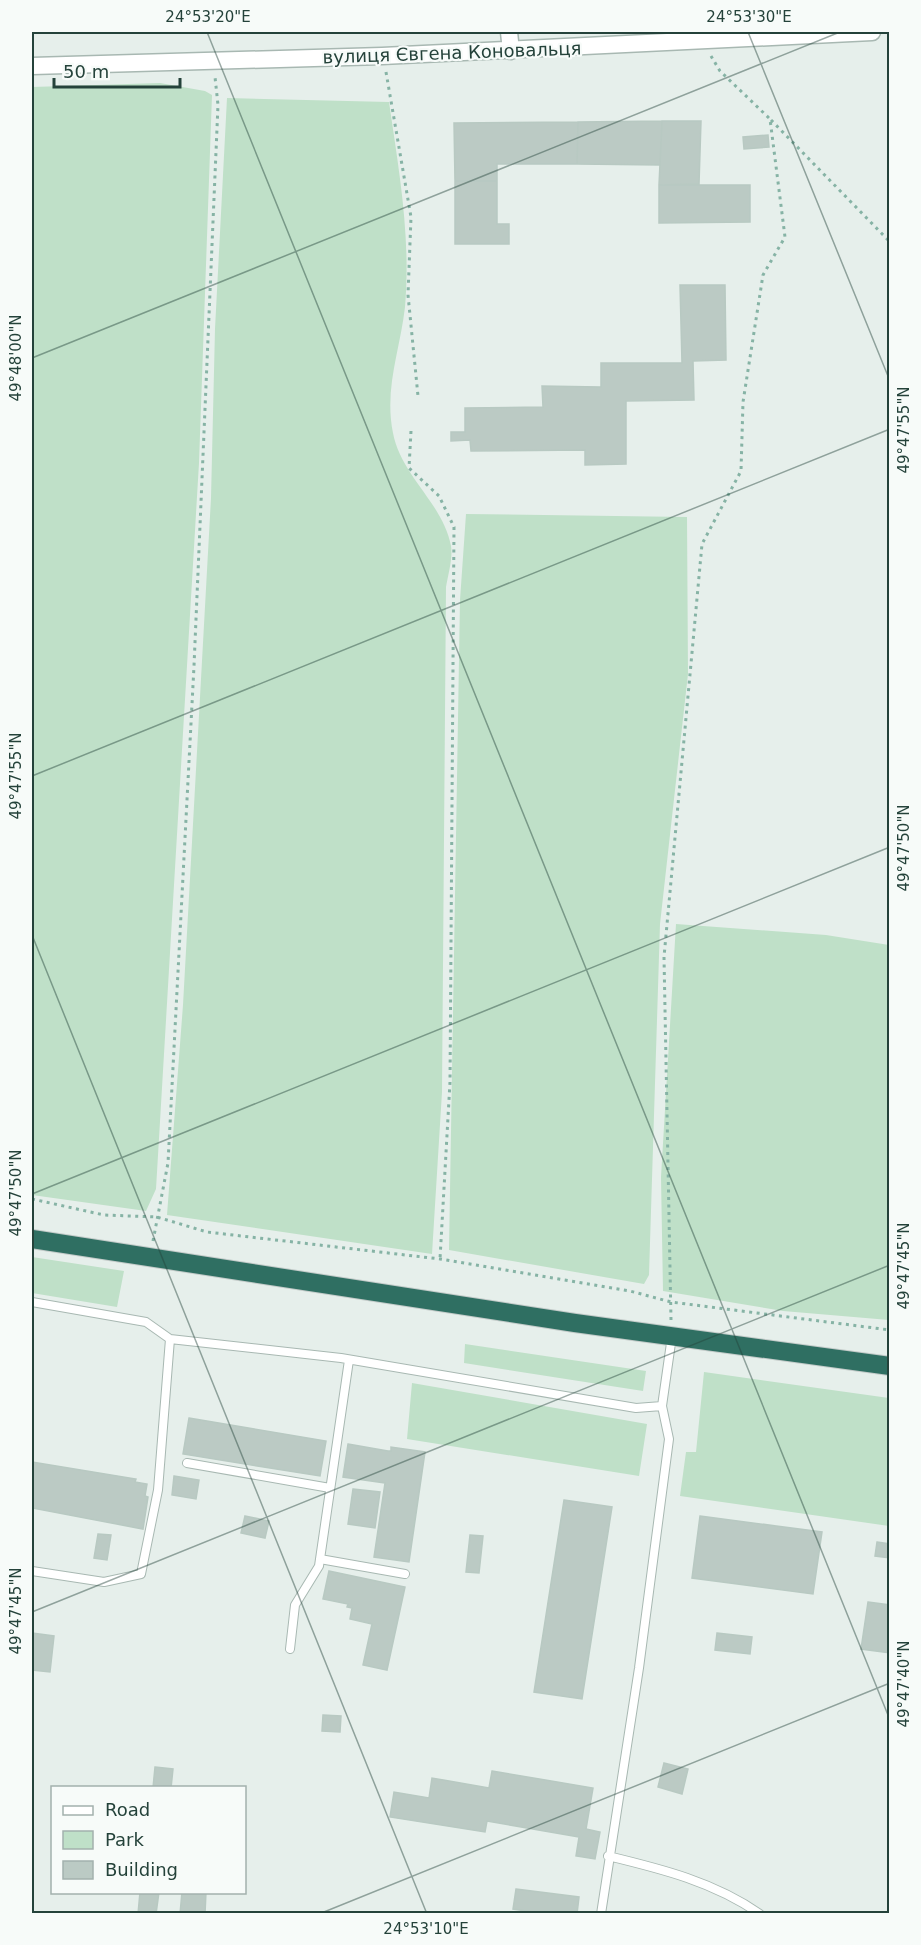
<svg xmlns="http://www.w3.org/2000/svg" width="921" height="1945" font-family="'DejaVu Sans',sans-serif">
  <style>
    .green { fill: #bfe0c8 }
    .building { fill: #bbcac4; stroke: #b8c9c2; stroke-width: 1.5 }
    .lines { fill: none; stroke-linecap: round; stroke-linejoin: round }
    .lane-casing { stroke: #a8b8b2; stroke-width: 10 }
    .street-casing { stroke: #a8b8b2; stroke-width: 19 }
    .highway-casing { stroke: #c2cac8; stroke-width: 20 }
    .path { stroke: #86b3a5; stroke-width: 3; stroke-dasharray: 3 4.5; stroke-linecap: butt }
    .lane { stroke: #fff; stroke-width: 8 }
    .street { stroke: #fff; stroke-width: 16 }
    .highway { stroke: #2f6f62; stroke-width: 18 }
    .ticks { fill: none; stroke: #24423a; stroke-width: 1.5; stroke-opacity: 0.45 }
    .labels { text-anchor: middle; stroke-width: 4.5; stroke-linejoin: round; paint-order: stroke }
    .street-label { font-size: 18px; fill: #24423a; stroke: #f7fbf9 }
    .neatline { fill: none; stroke: #24423a; stroke-width: 2 }
    .ticks-label { font-size: 15px; text-anchor: middle; fill: #24423a }
  </style>
  <rect width="100%" height="100%" fill="#e6efeb"/>
  <path class="green" d="M160 83 205 91 212 95 199 463 156 1189 146 1211 32 1195V87Z
    M227 98 389 102C399 171 411 237 405 307 400 351 384 388 393 433 401 476 443 503 451 546 453 558 448 575 446 587L442 1092 432 1254 167 1215 183 1005 211 498 215 329Z
    M466 514 687 517 688 674 660 924 649 1275 644 1284 449 1250 460 600Z
    M676 924 826 935 889 945V1320L783 1311 663 1291 661 1177Z
    M32 1257 124 1271 117 1307 32 1293Z
    M465 1344 646 1371 643 1391 464 1363Z
    M704 1372 889 1398V1526L680 1496 686 1452H696Z
    M412 1383 647 1424 639 1476 407 1439Z"/>
  <path class="building" d="M662 121 660 165 577 164 578 122Z
    M662 121H701L699 184 659 185Z
    M578 122 577 164H497V181H455L454 123Z
    M768 135 769 147 744 149 743 137Z
    M455 181H497V224H509V244H455Z
    M659 185H750V222L659 223Z
    M680 285H725L726 360 693 361 694 400 626 401V464L585 465V450L471 451 470 440 451 441V432H465V408L543 407 542 386 601 387V363H682Z
    M189 1418 326 1441 320 1476 183 1454Z
    M348 1444 388 1451H391V1447L425 1452 409 1562 374 1557 385 1483 343 1477Z
    M32 1462 136 1479 135 1482 147 1484 145 1496 148 1497 143 1529 32 1508Z
    M174 1476 199 1480 196 1499 172 1495Z
    M353 1489 380 1492 375 1528 348 1524Z
    M564 1500 612 1507 582 1699 534 1692Z
    M245 1516 269 1521 265 1538 241 1533Z
    M700 1516 822 1532 813 1594 692 1578Z
    M98 1534 111 1535 107 1560 94 1558Z
    M470 1535 483 1536 479 1573 466 1572Z
    M877 1542 890 1544V1558L875 1556Z
    M329 1571 405 1587 387 1670 363 1665 372 1624 350 1619 352 1608 347 1607 348 1604 323 1599Z
    M868 1602 890 1605V1653L861 1649Z
    M32 1633 54 1636 50 1672 32 1670Z
    M717 1633 752 1637 750 1654 715 1650Z
    M323 1715 341 1716 340 1732 322 1731Z
    M664 1763 688 1769 682 1794 658 1787Z
    M155 1767 173 1769 171 1788H153Z
    M492 1771 593 1788 586 1829 600 1832 595 1859 576 1856 579 1837 487 1821 485 1832 390 1817 394 1792 429 1798 432 1778 489 1788Z
    M516 1889 579 1897 577 1914H546L513 1909Z
    M140 1892H159L156 1914H138Z
    M182 1892H206L205 1914H180Z"/>
  <g class="lines">
    <g class="lane-casing">
      <path id="lane" d="M32 1302 146 1322 170 1339
        M187 1463 330 1488
        M320 1559 405 1574
        M32 1571 104 1582 141 1574 158 1490 170 1339 341 1358 636 1408 662 1406
        M290 1649 295 1605 319 1566 349 1360
        M608 1856C662 1869 714 1882 760 1914
        M601 1914 639 1668 669 1439 662 1406 672 1336"/>
    </g>
    <g class="street-casing">
      <path id="street" d="M509 32 511 51
        M32 66 382 56 872 32"/>
    </g>
    <g class="highway-casing">
      <path id="highway" d="M32 1239 575 1323 890 1366"/>
    </g>
    <path class="path" d="M386 72 411 217 408 295 418 396
      M771 120 890 242
      M411 431 409 468 439 496 454 527 450 1082 440 1259
      M32 1199 104 1215 157 1217 207 1232 440 1259 630 1291 671 1302 890 1330
      M153 1241 168 1163 194 666 218 105 215 77
      M671 1320 664 957 702 544 741 471 743 402 763 275 785 237 770 119 720 71 711 56"/>
    <use href="#lane" class="lane"/>
    <use href="#street" class="street"/>
    <use href="#highway" class="highway"/>
  </g>
  <path class="ticks" d="M207 32 890 1720M748 32 890 381M32 358 840 32M32 776 890 429M32 935 427 1914M32 1194 890 847M32 1612 890 1265M319 1914 890 1683"/>
  <g class="labels">
    <g class="street-label">
      <text transform="translate(452 53) rotate(-2)" y="6">вулиця Євгена Коновальця</text>
    </g>
  </g>
  <rect width="921" height="1945" fill="none" stroke="#f7fbf9" stroke-width="66"/>
  <rect x="51" y="1786" width="195" height="108" fill="#f7fbf9" stroke="#a3b1ad" stroke-width="1.5"/>
  <rect x="63" y="1806" width="30" height="9" fill="#ffffff" stroke="#a3b1ad" stroke-width="1.5"/>
  <text x="105" y="1816" font-size="18" fill="#24423a">Road</text>
  <rect x="63" y="1831" width="30" height="18" fill="#bfe0c8" stroke="#a3b1ad" stroke-width="1.5"/>
  <text x="105" y="1846" font-size="18" fill="#24423a">Park</text>
  <rect x="63" y="1861" width="30" height="18" fill="#bbcac4" stroke="#a3b1ad" stroke-width="1.5"/>
  <text x="105" y="1876" font-size="18" fill="#24423a">Building</text>
  <path d="M54 78v9h126v-9" fill="none" stroke="#24423a" stroke-width="3"/>
  <text x="63" y="78" font-size="18" fill="#24423a" stroke="#f7fbf9" stroke-width="4.5" paint-order="stroke">50 m</text>
  <rect x="33" y="33" width="855" height="1879" class="neatline"/>
  <g class="ticks-label">
    <text x="208" y="22">24°53'20"E</text>
    <text x="749" y="22">24°53'30"E</text>
    <text transform="translate(16 358) rotate(-90)" y="5">49°48'00"N</text>
    <text transform="translate(904 430) rotate(-90)" y="5">49°47'55"N</text>
    <text transform="translate(16 776) rotate(-90)" y="5">49°47'55"N</text>
    <text transform="translate(904 848) rotate(-90)" y="5">49°47'50"N</text>
    <text transform="translate(16 1193) rotate(-90)" y="5">49°47'50"N</text>
    <text transform="translate(904 1266) rotate(-90)" y="5">49°47'45"N</text>
    <text transform="translate(16 1611) rotate(-90)" y="5">49°47'45"N</text>
    <text transform="translate(904 1684) rotate(-90)" y="5">49°47'40"N</text>
    <text x="426" y="1934">24°53'10"E</text>
  </g>
</svg>
